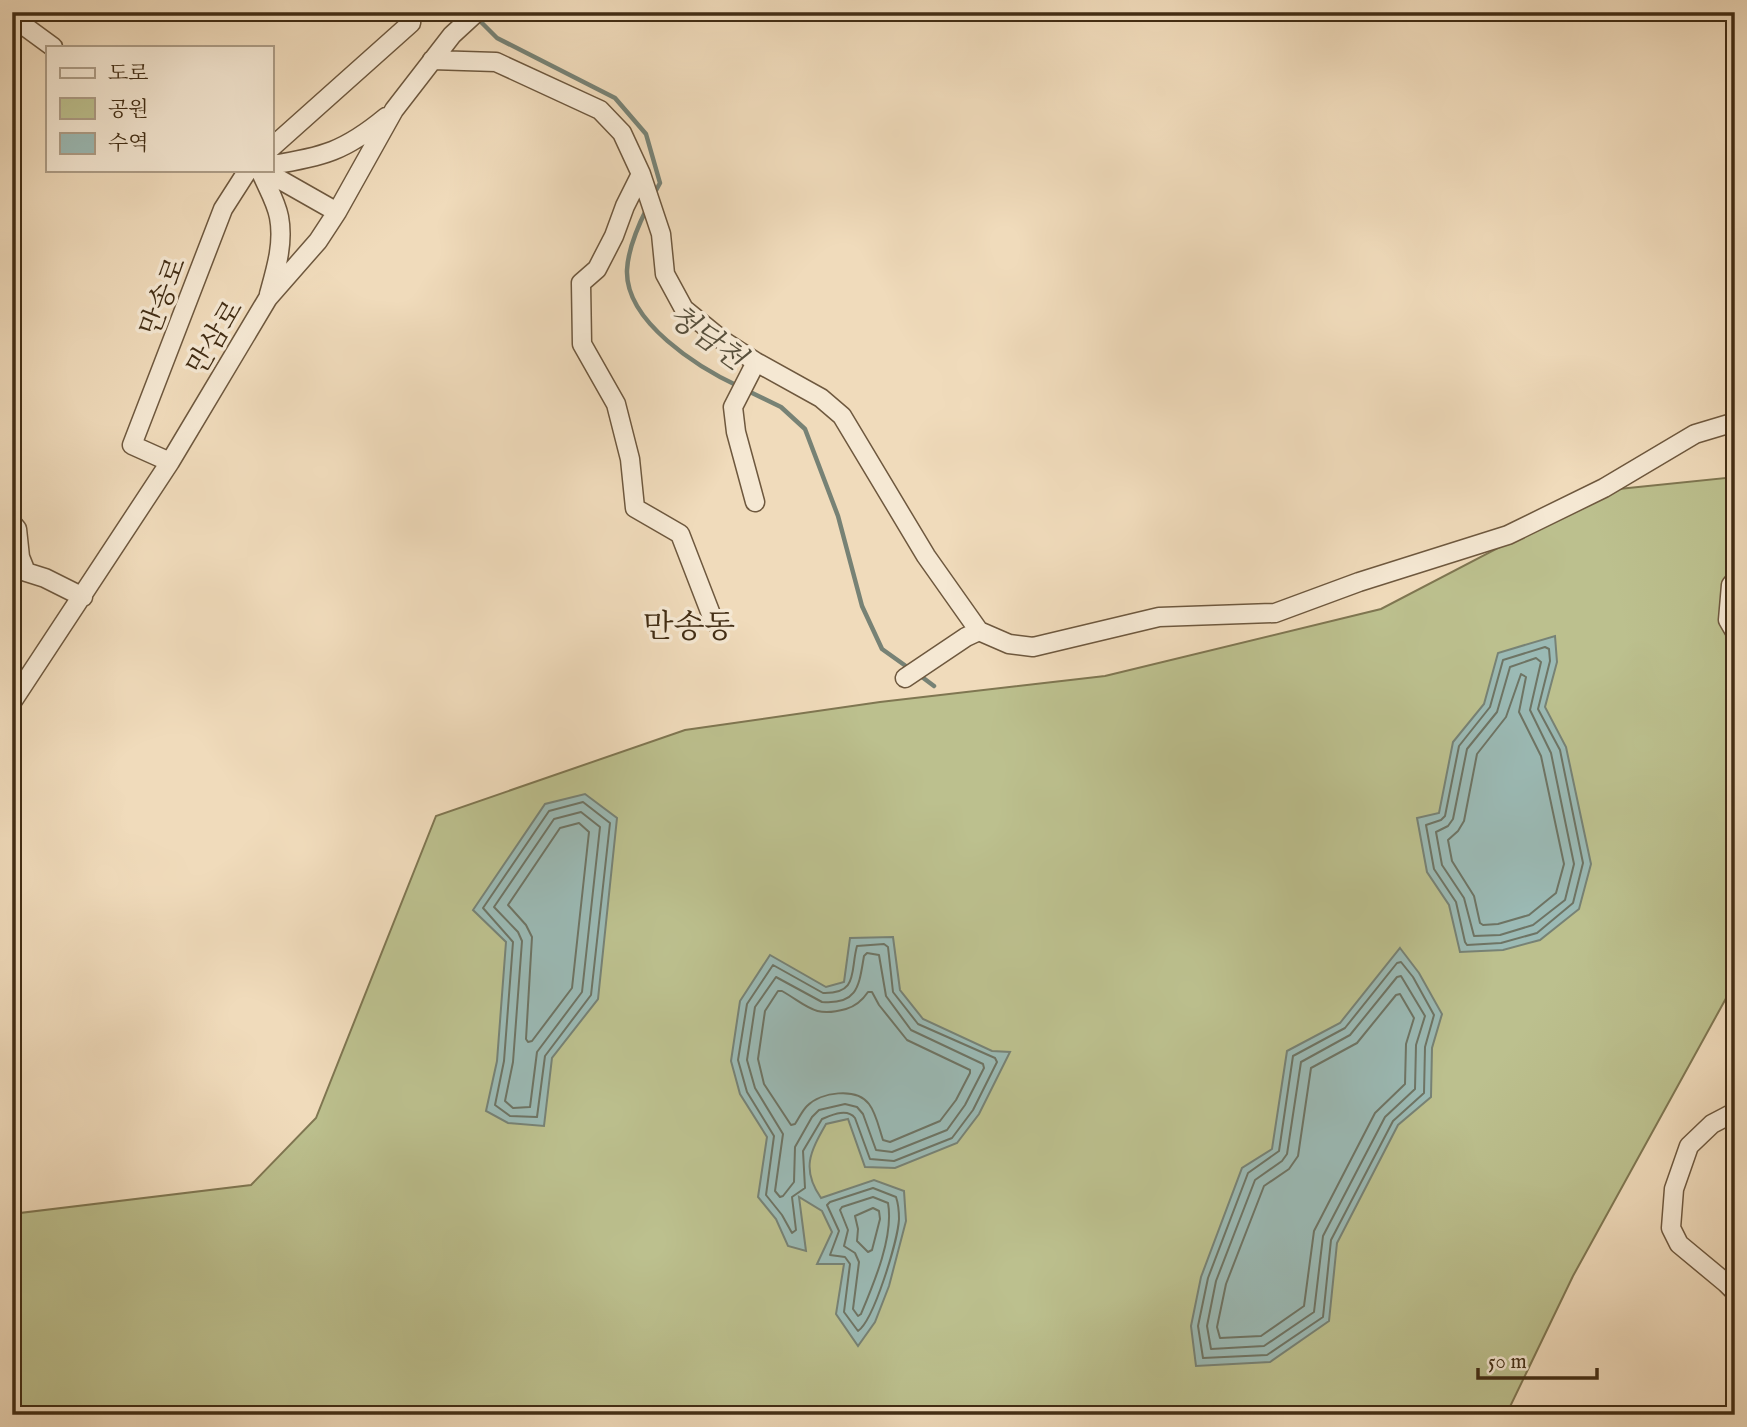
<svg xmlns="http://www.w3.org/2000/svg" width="1747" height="1427" font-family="'IM FELL English','Noto Serif KR',serif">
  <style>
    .green { fill: #bcc08e; stroke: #7f7651; stroke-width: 2 }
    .water { fill: #9bbab5; stroke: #778275; stroke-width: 2 }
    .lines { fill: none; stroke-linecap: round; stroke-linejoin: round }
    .shore { stroke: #6e7464; stroke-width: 2 }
    .stream { stroke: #778275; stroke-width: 4.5 }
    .minor-casing { stroke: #6e583e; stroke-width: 21 }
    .minor { stroke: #f5e8d3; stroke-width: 18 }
    .labels { text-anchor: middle; stroke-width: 7; stroke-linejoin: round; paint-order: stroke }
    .street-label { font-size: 28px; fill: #422d14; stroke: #f5e8d3 }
    .water-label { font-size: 30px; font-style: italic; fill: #58503c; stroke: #f5e8d3 }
    .quarter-label { font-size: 32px; fill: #422d14; stroke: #f5e8d3 }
  </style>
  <rect width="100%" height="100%" fill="#f0dbbb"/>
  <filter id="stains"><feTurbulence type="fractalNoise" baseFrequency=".00286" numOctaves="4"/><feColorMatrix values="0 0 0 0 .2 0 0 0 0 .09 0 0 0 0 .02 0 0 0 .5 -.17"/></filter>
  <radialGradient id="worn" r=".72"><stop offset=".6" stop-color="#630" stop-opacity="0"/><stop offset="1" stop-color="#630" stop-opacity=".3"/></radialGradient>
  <path class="green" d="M1735 477V982L1573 1276 1506 1415H12V1214L251 1185 316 1118 436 816 685 730 880 702 1105 676 1381 609 1609 490Z"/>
  <path class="water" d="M1555 636 1557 662 1545 707 1566 747 1591 864 1579 909 1540 940 1503 950 1460 952 1449 905 1427 872 1417 818 1439 813 1453 742 1484 704 1498 653Z
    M585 794 617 818 598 999 552 1058 544 1126 508 1123 486 1111 497 1061 506 942 473 910 545 804Z
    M893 937 900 990 923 1019 992 1051 1010 1052 979 1114 957 1143 895 1168 865 1167 848 1119 826 1124C810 1152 801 1169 821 1198L874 1180 904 1191 906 1221 889 1286 875 1322 858 1346 836 1314 844 1264H817L832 1232 822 1211 799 1197 806 1251 788 1246 776 1219 758 1197 767 1137 740 1094 731 1061 740 1001 770 955 826 987 844 982 850 938Z
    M1400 948 1419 973 1442 1014 1432 1048 1431 1097 1398 1125 1337 1243 1329 1321 1270 1362 1196 1366 1191 1326 1201 1277 1242 1168 1272 1149 1287 1051 1340 1023Z"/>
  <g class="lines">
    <path class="shore" d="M1545 647 1549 649 1550 661 1538 709 1560 750 1583 863 1573 903 1537 933 1501 943 1467 945 1465 942 1456 902 1434 869 1426 825 1441 820 1445 816 1459 746 1490 707 1503 660Z
      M1536 658 1541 662 1530 710 1551 753 1574 864 1565 900 1533 925 1500 935 1474 936 1464 898 1442 865 1436 832 1448 826 1453 819 1467 749 1497 712 1510 667Z
      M1521 674 1526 677 1519 712 1541 756 1564 864 1556 893 1529 915 1498 924 1483 925 1480 923 1474 896 1452 861 1448 840 1458 831 1464 821 1477 754 1506 717Z
      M583 802 610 823 591 995 545 1056 537 1117 510 1116 495 1105 504 1061 513 942 483 908 549 811Z
      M581 812 600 827 582 992 537 1052 530 1107 513 1108 505 1101 513 1062 522 941 518 932 494 907 554 819Z
      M579 823 589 832 572 988 532 1041 528 1042 526 1039 532 937 526 925 508 905 560 828Z
      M884 944 888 947 893 992 918 1024 995 1058 997 1062 973 1110 952 1138 894 1161 870 1159 855 1118C847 1108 832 1115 822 1119L803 1151 805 1188 792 1197 796 1230 792 1233 782 1215 766 1195 774 1136 747 1092 738 1060 747 1004 773 965 823 993C859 994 850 971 857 946Z
      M867 953 879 955 886 996 911 1030 983 1064 984 1068 965 1105 947 1130 892 1152 876 1150 863 1114 857 1107 845 1104 819 1110 812 1117 795 1147 794 1182 783 1196 780 1197 775 1191 783 1134 755 1088 747 1060 755 1007 776 977 822 1002C859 1005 859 984 864 956Z
      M1401 962 1413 977 1434 1015 1425 1047 1424 1093 1393 1121 1331 1240 1323 1317 1267 1355 1203 1358 1198 1326 1208 1278 1248 1173 1279 1151 1293 1056 1345 1028 1397 963Z
      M1401 976 1425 1016 1416 1045 1415 1089 1385 1117 1323 1236 1314 1312 1264 1346 1211 1349 1207 1326 1216 1281 1255 1180 1282 1161 1287 1154 1301 1062 1350 1035 1397 977Z
      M778 991H782C808 1006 814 1018 846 1009 856 1006 862 1001 868 992H872L879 1005 907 1040 970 1070V1073L956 1100 940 1121 890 1142 883 1140C879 1128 876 1113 869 1104 856 1087 821 1092 807 1106 802 1111 799 1118 795 1124L791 1125 764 1084 758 1059 765 1011Z
      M1400 994 1414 1018 1406 1044 1405 1084 1375 1113 1314 1231 1304 1306 1261 1336 1220 1338 1217 1327 1226 1284 1264 1186 1289 1169 1298 1156 1311 1068 1357 1043 1396 995Z
      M873 1188 896 1197C898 1203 899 1211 899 1219 898 1240 874 1320 858 1331L844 1312 850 1264 845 1257 830 1255 839 1231 827 1205 830 1202Z
      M873 1197 888 1203C894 1236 874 1283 861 1314L858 1316 853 1309 859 1262 855 1253 844 1246 848 1230 840 1210 842 1207Z
      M873 1208 879 1211 880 1219 872 1250 868 1252 857 1241 858 1229 855 1216Z"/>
    <path class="stream" d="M477 18 497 38 615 98 646 134 660 183 654 194
      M647 208C638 226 628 249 627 270 625 322 699 368 740 387
      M748 391 781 407 805 429 838 516 862 606 882 649 910 669
      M918 674 934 686"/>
    <g class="minor-casing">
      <path id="minor" d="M12 17 53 47
        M432 60 496 62 600 110 622 133 641 174 661 234 665 274 684 309 722 340 756 362 821 398 842 416 926 556 979 631 1009 644 1033 647 1159 617 1275 613 1359 582 1508 535 1604 488 1695 434 1735 422
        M271 148 411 23 412 12
        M271 165C323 157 345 151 386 117
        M260 170C266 185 276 201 279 217 284 243 276 269 269 294
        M263 170 337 212
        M641 174 625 206 614 236 597 269 581 283 582 344 616 404 630 459 635 508 680 534 714 622
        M170 462 132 445 223 209 248 170
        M755 502 736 432 733 407 756 362
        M12 523 17 529 20 557 26 572 45 578 83 597
        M1735 580 1731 585 1728 620 1735 632
        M905 678 966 637 979 631
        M12 702 170 462 268 298 318 241 337 212 394 110 452 35 477 12
        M1735 1112 1712 1124 1689 1146 1674 1189 1671 1228 1679 1244 1726 1283 1735 1292"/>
    </g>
    <use href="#minor" class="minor"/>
  </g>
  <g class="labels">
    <g class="street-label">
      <text transform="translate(162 296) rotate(-69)" y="10">만송로</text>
      <text transform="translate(214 337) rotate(-59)" y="10">만삼로</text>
    </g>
    <g class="water-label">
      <text transform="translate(707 337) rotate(36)" y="10">청담천</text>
    </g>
    <g class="quarter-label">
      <text x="689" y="637">만송동</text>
    </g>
  </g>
  <rect width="1747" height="1427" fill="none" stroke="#f0dbbb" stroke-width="42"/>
  <rect x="14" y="14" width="1719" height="1399" fill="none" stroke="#422d14" stroke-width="3.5"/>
  <rect x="21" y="21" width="1705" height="1385" fill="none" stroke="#422d14" stroke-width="2"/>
  <rect x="46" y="46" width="228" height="126" fill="#f5e8d3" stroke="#ad9d87" stroke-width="2"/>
  <rect x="60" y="68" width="35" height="10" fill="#f5e8d3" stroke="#ad9d87" stroke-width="2"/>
  <text x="108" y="80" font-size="21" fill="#422d14">도로</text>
  <rect x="60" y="98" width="35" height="21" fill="#bcc08e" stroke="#ad9d87" stroke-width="2"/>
  <text x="108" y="116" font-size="21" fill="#422d14">공원</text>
  <rect x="60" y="133" width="35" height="21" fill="#9bbab5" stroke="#ad9d87" stroke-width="2"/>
  <text x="108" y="150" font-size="21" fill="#422d14">수역</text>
  <path d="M1478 1368v10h119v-10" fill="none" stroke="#422d14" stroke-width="3.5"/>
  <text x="1488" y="1368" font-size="21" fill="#422d14" stroke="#f5e8d3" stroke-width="5" paint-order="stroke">50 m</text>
  <rect width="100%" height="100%" filter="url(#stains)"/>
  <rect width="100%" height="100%" fill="url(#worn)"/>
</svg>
